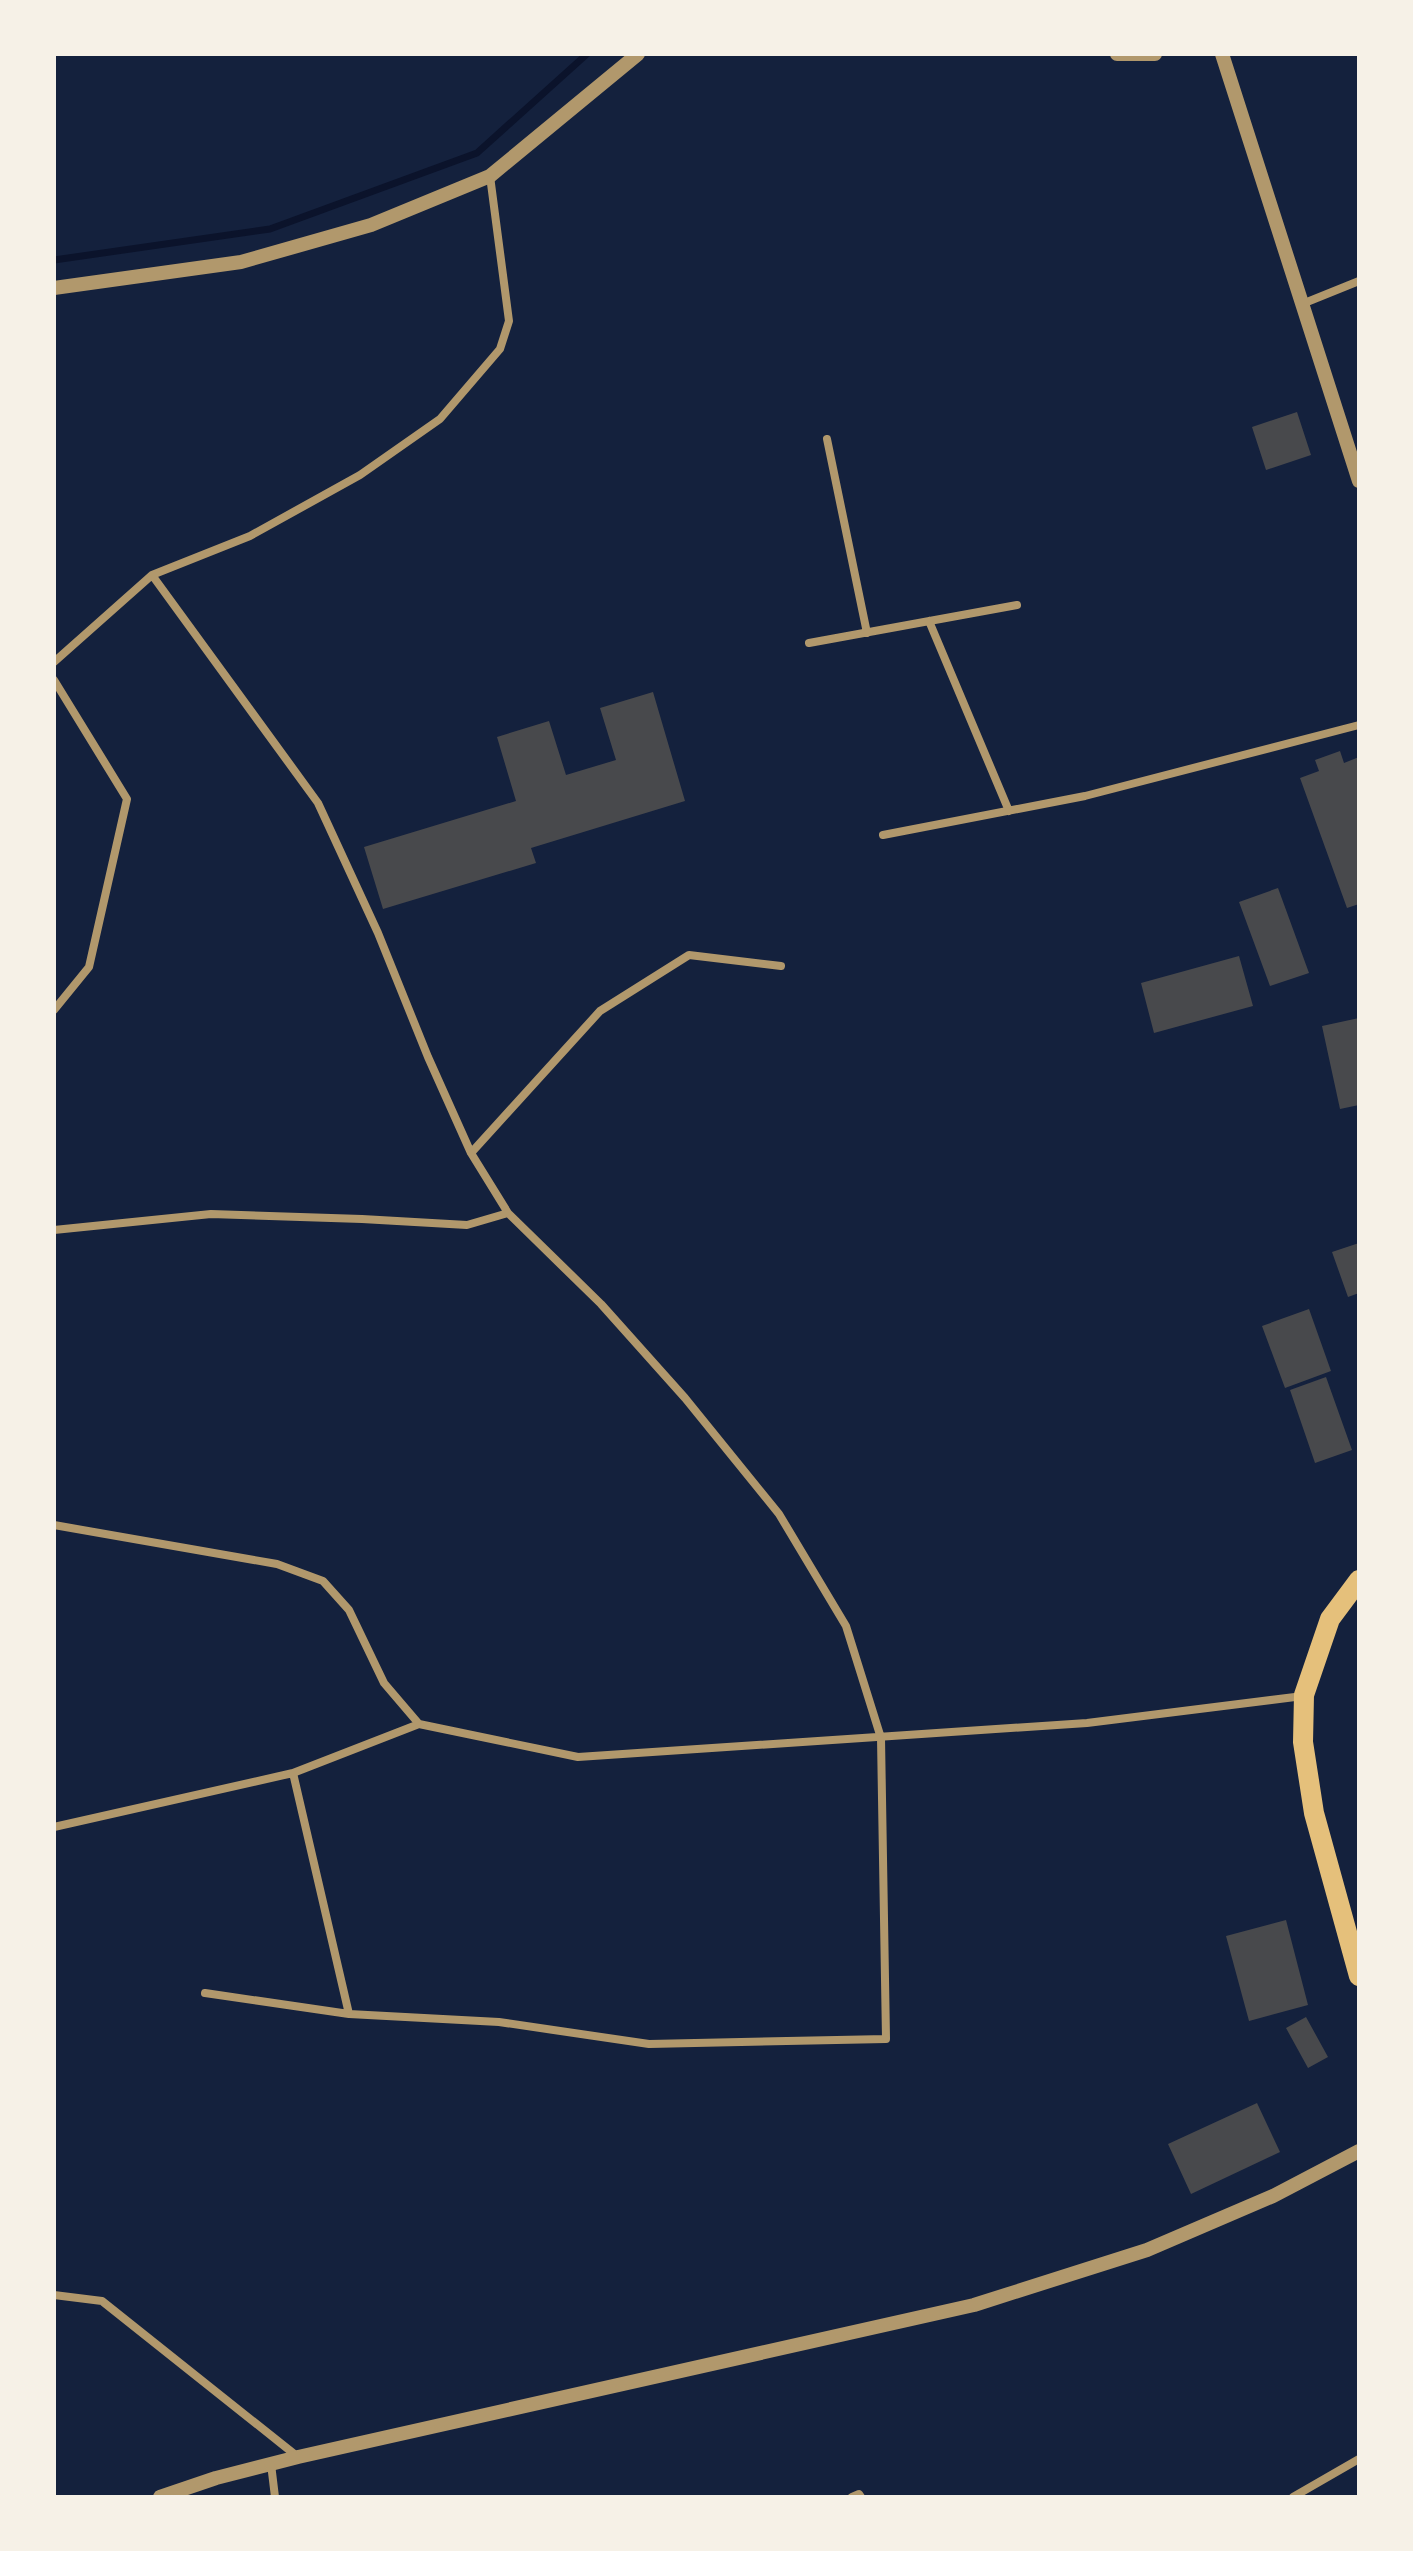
<svg xmlns="http://www.w3.org/2000/svg" width="1413" height="2551" font-family="Barlow,sans-serif">
  <style>
    .lines { fill: none; stroke-linecap: round; stroke-linejoin: round }
    .stream { stroke: #0b132b; stroke-width: 7 }
    .building { fill: #48494c }
    .minor { stroke: #b1986c; stroke-width: 8 }
    .tertiary { stroke: #b1986c; stroke-width: 14 }
    .primary { stroke: #e5c07b; stroke-width: 20 }
  </style>
  <rect width="100%" height="100%" fill="#14213d"/>
  <g class="lines">
    <path class="stream" d="M54 260 270 229 477 153 587 54"/>
  </g>
  <path class="building" d="M1297 412 1311 455 1266 470 1252 427Z
    M653 692 685 801 531 848 536 863 383 909 364 847 516 801 497 737 549 721 566 775 616 760 600 708Z
    M1340 751 1344 763 1359 757V904L1347 908 1300 778 1319 771 1315 760Z
    M1278 888 1309 973 1270 986 1239 902Z
    M1239 956 1253 1006 1154 1033 1141 983Z
    M1359 1018V1105L1340 1109 1322 1026Z
    M1359 1243V1293L1348 1297 1332 1252Z
    M1309 1309 1331 1371 1285 1388 1262 1326Z
    M1326 1377 1352 1450 1315 1463 1290 1390Z
    M1286 1920 1308 2005 1249 2021 1226 1936Z
    M1306 2017 1328 2057 1308 2068 1286 2028Z
    M1257 2103 1280 2152 1191 2194 1168 2144Z"/>
  <g class="lines">
    <path class="minor" d="M1302 304 1359 281
      M827 439 867 633
      M152 575 318 803 378 933 428 1057 471 1153 508 1213 601 1304 685 1398 779 1514 846 1626 881 1738 886 2039 649 2044 499 2022 349 2014 205 1993
      M929 621 1009 811
      M809 643 1017 605
      M54 662 152 575 250 536 360 475 440 419 500 349 509 321 490 176
      M54 680 127 799 89 967 54 1010
      M883 835 1085 796 1359 725
      M471 1153 600 1011 689 955 781 966
      M54 1230 211 1214 362 1219 467 1225 508 1213
      M54 1525 277 1564 323 1581 349 1610 384 1683 419 1724 578 1757 1087 1723 1303 1696
      M293 1773 349 2014
      M54 1827 293 1773 419 1724
      M54 2295 102 2301 298 2457
      M271 2464 275 2497
      M852 2497 859 2494 861 2497
      M1293 2497 1359 2459"/>
    <path class="tertiary" d="M1117 54H1155
      M1222 54 1359 481
      M54 288 241 262 371 225 490 176 638 54
      M160 2497 216 2478 298 2457 974 2305 1147 2250 1273 2196 1359 2151"/>
    <path class="primary" d="M1359 1580 1330 1619 1304 1695 1303 1742 1314 1813 1359 1976"/>
  </g>
  <rect width="1413" height="2551" fill="none" stroke="#f6f1e7" stroke-width="112"/>
</svg>
